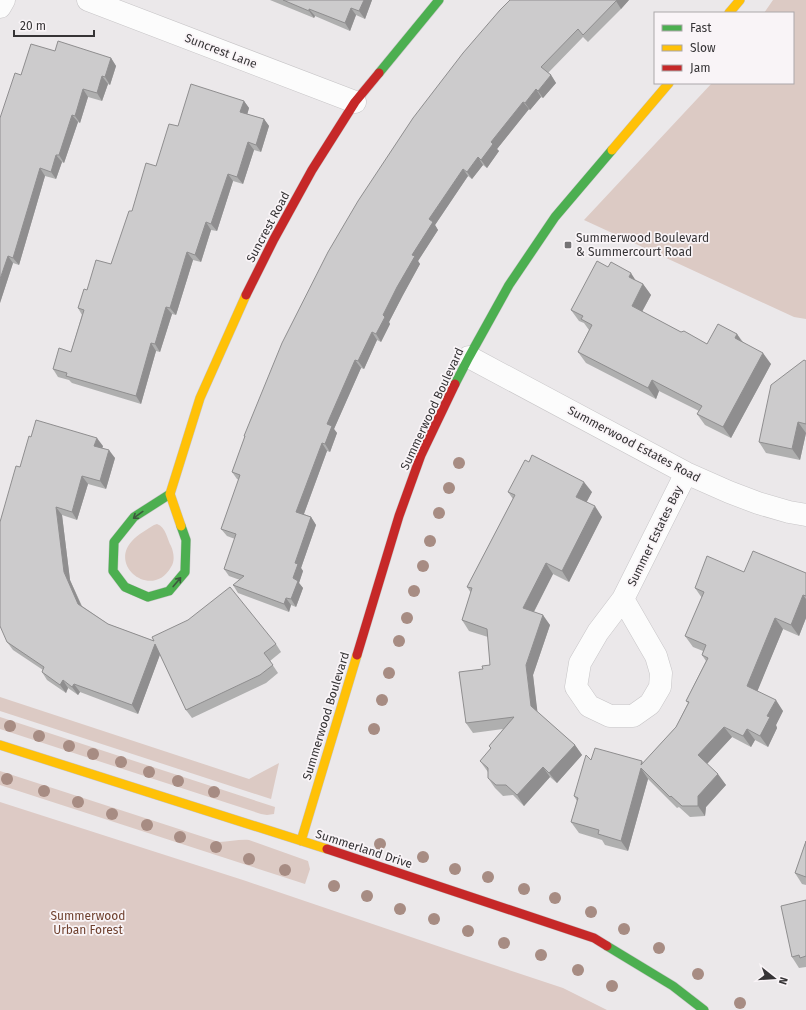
<svg xmlns="http://www.w3.org/2000/svg" width="806" height="1010" font-family="'Fira Sans',sans-serif">
  <style>
    .green { fill: #dccac4 }
    .forest { fill: #ddcac5 }
    .lines { fill: none; stroke-linecap: round; stroke-linejoin: round }
    .street-casing { stroke: #c7c5c7; stroke-width: 23 }
    .fast-casing { stroke: #c7c5c7; stroke-width: 10 }
    .slow-casing { stroke: #c7c5c7; stroke-width: 10 }
    .jam-casing { stroke: #c7c5c7; stroke-width: 10 }
    .street { stroke: #fcfcfc; stroke-width: 22 }
    .fast { stroke: #4caf50; stroke-width: 9 }
    .slow { stroke: #ffc107; stroke-width: 9 }
    .jam { stroke: #c62828; stroke-width: 9 }
    .tree { fill: #a78c83 }
    .wall { fill: #afafaf }
    .shaded-wall { fill: #8f8e8f }
    .building { fill: #cccbcc; stroke: #8f8e8f }
    .oneway { stroke: #3d593e }
    .poi-dot { fill: #757375; stroke: #f9f4f7; stroke-width: 1.5 }
    .labels { text-anchor: middle; stroke-width: 3.5; stroke-linejoin: round; paint-order: stroke }
    .street-label { font-size: 12px; fill: #363436; stroke: #f9f4f7 }
    .poi-label { font-size: 12px; fill: #363436; stroke: #f9f4f7; text-anchor: start }
    .park-label { font-size: 12px; fill: #6f412f; stroke: #f9f4f7 }
  </style>
  <rect width="100%" height="100%" fill="#ebe8ea"/>
  <path class="green" d="M773 0H806V319L794 317 584 220 712 83H793V13H764Z
    M157 524C166 527 167 539 171 546 174 553 175 561 171 567 153 600 108 567 132 541 137 535 148 529 154 525Z
    M0 697 249 779 279 763 271 799 0 711Z
    M0 717 275 807 274 814 267 815 261 814 0 729Z
    M0 771 219 842C229 842 240 839 249 840L308 861 310 869 305 884 0 785Z"/>
  <path class="forest" d="M0 802 246 881 464 955 563 988 607 1010H0Z"/>
  <g class="lines">
    <g class="street-casing">
      <path id="street" d="M88 0 355 102
        M0 7 4 0
        M469 357 686 473 729 492 758 503 789 512 806 515
        M623 599 656 656 661 673 660 687 650 704 633 716H610L589 706 576 687 580 663 598 632 623 599 686 473"/>
    </g>
    <g class="fast-casing">
      <path id="fast" d="M379 73 439 0
        M455 384 469 357 509 285 555 217 612 150
        M170 494 134 517 114 542 113 571 125 587 148 597 169 591 185 572 186 540 181 526
        M607 946 673 986 704 1010"/>
    </g>
    <g class="slow-casing">
      <path id="slow" d="M729 13 740 0
        M612 150 669 83
        M181 526 170 494 200 398 246 295
        M0 745 327 849
        M301 841 357 655"/>
    </g>
    <g class="jam-casing">
      <path id="jam" d="M246 295 274 239 312 170 355 102 379 73
        M357 655 399 516 421 455 455 384
        M327 849 594 938 607 946"/>
    </g>
    <use href="#street" class="street"/>
    <use href="#fast" class="fast"/>
    <use href="#slow" class="slow"/>
    <use href="#jam" class="jam"/>
  </g>
  <g class="tree">
    <circle cx="459" cy="463" r="6"/>
    <circle cx="449" cy="488" r="6"/>
    <circle cx="439" cy="513" r="6"/>
    <circle cx="430" cy="541" r="6"/>
    <circle cx="423" cy="566" r="6"/>
    <circle cx="414" cy="591" r="6"/>
    <circle cx="407" cy="618" r="6"/>
    <circle cx="399" cy="641" r="6"/>
    <circle cx="389" cy="673" r="6"/>
    <circle cx="382" cy="700" r="6"/>
    <circle cx="10" cy="726" r="6"/>
    <circle cx="374" cy="729" r="6"/>
    <circle cx="39" cy="736" r="6"/>
    <circle cx="69" cy="746" r="6"/>
    <circle cx="93" cy="754" r="6"/>
    <circle cx="121" cy="762" r="6"/>
    <circle cx="149" cy="772" r="6"/>
    <circle cx="7" cy="779" r="6"/>
    <circle cx="178" cy="781" r="6"/>
    <circle cx="44" cy="791" r="6"/>
    <circle cx="214" cy="792" r="6"/>
    <circle cx="78" cy="802" r="6"/>
    <circle cx="112" cy="814" r="6"/>
    <circle cx="147" cy="825" r="6"/>
    <circle cx="180" cy="837" r="6"/>
    <circle cx="380" cy="844" r="6"/>
    <circle cx="216" cy="847" r="6"/>
    <circle cx="423" cy="857" r="6"/>
    <circle cx="249" cy="859" r="6"/>
    <circle cx="455" cy="869" r="6"/>
    <circle cx="285" cy="870" r="6"/>
    <circle cx="488" cy="877" r="6"/>
    <circle cx="334" cy="886" r="6"/>
    <circle cx="524" cy="889" r="6"/>
    <circle cx="367" cy="896" r="6"/>
    <circle cx="555" cy="898" r="6"/>
    <circle cx="400" cy="909" r="6"/>
    <circle cx="591" cy="912" r="6"/>
    <circle cx="434" cy="919" r="6"/>
    <circle cx="624" cy="929" r="6"/>
    <circle cx="468" cy="931" r="6"/>
    <circle cx="504" cy="943" r="6"/>
    <circle cx="659" cy="948" r="6"/>
    <circle cx="541" cy="955" r="6"/>
    <circle cx="578" cy="970" r="6"/>
    <circle cx="698" cy="974" r="6"/>
    <circle cx="612" cy="986" r="6"/>
    <circle cx="740" cy="1003" r="6"/>
  </g>
  <path class="wall" d="M270 0H372L365 19 356 15 350 31 315 16 314 18Z
    M629 0 621 9 588 42 583 37 548 73 551 75 556 83 543 98 541 97 530 110 529 109 497 149 499 151 487 168 483 165 472 179 468 176 435 225 438 230 418 261 420 264 403 295 389 322 390 324 381 342 377 340 364 369 361 368 334 429 337 433 330 452 327 451 304 514 311 517 316 525 301 568 303 571 299 583 303 588 296 607 291 605 289 612 238 593 233 585 240 580 229 576 224 569 235 539 227 536 221 529 239 480 237 479 232 472 245 437 244 436 500 10Z
    M55 51 111 58 116 66 110 85 108 84 102 101 88 97 80 123 78 122 64 163 62 162 56 179 45 176 19 265 13 263 0 303 21 75Z
    M244 101 249 108 247 114 264 119 269 126 261 152 254 150 243 184 233 181 217 231 211 230 201 262 193 260 176 315 172 314 160 352 156 351 141 404 72 383 69 380 58 377 53 369 71 352 82 315 78 308 87 290 111 264 132 211 178 126Z
    M637 281 643 284 651 295 642 312 681 332 707 344 737 334 743 342 771 364 731 438 705 425 697 414 699 411 659 391 656 399 586 363 578 352 589 330 584 323 579 321 571 310Z
    M806 361V433L800 460 766 453 759 442Z
    M31 437 103 446 102 448 115 458 106 489 88 484 77 520 62 515 70 580 82 606 108 624 154 641 276 644 281 652 270 661 278 673 266 683 192 718 186 710 160 654 138 714 80 692 78 695 68 688 66 693 47 680 42 672 43 670 13 650 7 642 20 467Z
    M508 492H592L586 502 602 517 569 582 553 574 534 612 550 625 533 675 537 712 575 745 582 755 557 783 550 777 524 806 513 795 503 796 495 788 488 778V772L480 761 491 749 489 746 503 729 473 733 466 723 483 669 490 665 488 637 469 631 462 620 471 593 467 587 513 499Z
    M744 572 806 573V618L799 636 783 629 757 691 783 711 776 725 777 728 768 747 755 740 751 747 732 737 707 764 726 785 706 807 705 816 690 817 679 807 677 808 648 779 628 851 605 845 602 840 579 833 571 822 577 801 574 796 591 760 642 761 643 763 676 727 688 703 686 701 706 661 702 655 703 651 693 647 685 636 702 598 695 588Z
    M806 841V885L802 884 795 873Z
    M806 900V967L799 968 792 957Z"/>
  <path class="shaded-wall" d="M364 0H372L365 19 359 11Z
    M617 0H629L621 9 616 1Z
    M351 8 356 15 350 31 345 23Z
    M309 9 315 16 314 18 309 11Z
    M111 58 116 66 110 85 105 77Z
    M551 75 556 83 543 98 538 91Z
    M102 76 108 84 102 101 97 93Z
    M83 89 88 97 80 123 75 116Z
    M536 89 541 97 530 110 525 103Z
    M244 101 249 108 246 119 240 112Z
    M523 102 529 109 497 149 499 151 487 168 481 160 491 142Z
    M72 115 78 122 64 163 59 155Z
    M264 119 269 126 261 152 256 145Z
    M248 142 254 150 243 184 237 177Z
    M56 155 62 162 56 179 51 172Z
    M478 157 483 165 472 179 467 172Z
    M40 168 45 176 19 265 13 258Z
    M463 169 468 176 435 225 438 230 418 261 420 264 403 295 389 322 390 324 381 342 376 334 383 315 429 219Z
    M228 174 233 181 217 231 211 224Z
    M206 222 211 230 201 262 195 255Z
    M187 252 193 260 176 315 170 308Z
    M8 256 13 263 0 303V279Z
    M631 273 638 284 629 277Z
    M643 284 651 295 639 317 632 306Z
    M166 307 172 314 160 352 155 344Z
    M372 332 377 340 364 369 358 361Z
    M737 334 744 345 735 338Z
    M151 343 156 351 141 404 136 396Z
    M763 353 771 364 731 438 723 427Z
    M355 360 361 368 334 429 337 433 330 452 325 444 327 424Z
    M652 380 659 391 656 399 648 388Z
    M798 422 806 433 800 460 792 449Z
    M97 438 103 446 100 454 94 446Z
    M322 443 327 451 302 519 296 512Z
    M109 450 115 458 106 489 100 481Z
    M82 476 88 484 77 520 72 512Z
    M584 482 592 492 584 507 576 497Z
    M595 506 602 517 569 582 562 571Z
    M56 507 62 515 70 580 84 612 78 604 64 572Z
    M311 517 316 525 301 568 303 571 299 583 303 588 296 607 291 599 293 578 295 563Z
    M546 563 553 574 530 619 523 608Z
    M803 595 806 599V618L799 636 791 625Z
    M286 598 291 605 289 612 284 604Z
    M543 615 550 625 533 675 538 716 531 706 526 665Z
    M775 618 783 629 755 697 747 686Z
    M155 644 161 652 138 714 132 705Z
    M63 680 68 688 66 693 60 685Z
    M74 684 80 692 78 695 72 687Z
    M776 700 783 711 776 725 777 728 768 747 760 736 767 716Z
    M724 727 732 737 705 766 698 755Z
    M747 729 755 740 751 747 743 736Z
    M575 745 582 755 557 783 549 773Z
    M543 767 550 777 524 806 517 795Z
    M641 768 648 779 628 851 621 841Z
    M718 774 726 785 706 807 705 816 698 806V796Z"/>
  <path class="building" d="M283 0H364L359 11 351 8 345 23 309 9V11Z
    M510 0H617L583 35 578 29 541 67 551 75 538 91 536 89 525 103 523 102 491 142 493 144 481 160 478 157 467 172 463 169 429 219 433 222 412 255 415 256 397 287 383 315 385 317 376 334 372 332 358 361 355 360 327 424 332 426 325 444 322 443 296 512 311 517 295 563 298 564 293 578 298 581 291 599 286 598 284 604 233 585 244 576 224 569 236 534 221 529 240 475 232 472 245 436H244L282 343 328 252 358 201 413 118 463 53 500 10Z
    M58 41 111 58 105 77 102 76 97 93 83 89 75 116 72 115 59 155H56L51 172 40 168 13 258 8 256 0 279V118L15 73 21 75 31 44 55 51Z
    M191 84 244 101 240 112 264 119 256 145 248 142 237 177 228 174 211 224 206 222 195 255 187 252 170 308 166 307 155 344 151 343 136 396 66 376 67 373 53 369 59 348 71 352 84 310 78 308 84 289 87 290 96 260 111 264 129 211H132L146 163 156 166 169 124 178 126Z
    M597 261 608 267 611 262 631 273 629 277 643 284 632 306 681 332 684 331 707 344 718 324 737 334 735 338 763 353 723 427 697 414 702 406 652 380 648 388 578 352 592 325 581 319 583 316 571 310Z
    M804 360 806 361V424L798 422 792 449 759 442 771 385Z
    M36 420 97 438 94 446 109 450 100 481 82 476 72 512 56 507 64 572 78 604 108 624 154 641 152 637 188 620 230 587 276 644 264 653 273 665 260 675 186 710 155 644 132 705 74 684 72 687 63 680 60 685 42 672 44 667 7 642 0 626V522L16 466 20 467 29 436 31 437Z
    M532 455 584 482 576 497 595 506 562 571 546 563 523 608 543 615 526 665 531 706 575 745 549 773 543 767 517 795 506 785H496L488 778V768L480 761 491 748 489 746 514 717 466 723 459 672 483 669 482 666 490 665 487 629 462 620 472 588 467 587 515 495 508 492 525 460 529 462Z
    M753 551 806 573V596L803 595 791 625 775 618 747 686 776 700 767 716 770 717 760 736 747 729 743 736 724 727 698 755 718 774 698 796V806H682L671 796 670 797 641 768 621 841 598 834 599 830 571 822 578 798 574 796 586 755 591 760 595 748 642 761 641 765 676 727 689 702 686 701 708 658 702 655 706 645 685 636 704 592 695 588 707 556 744 572Z
    M806 841V877L795 873Z
    M806 900V956L800 958 799 955 792 957 781 906Z"/>
  <defs><path id="oneway-shaft" d="M-6 0H5M1.5-3L5.5 0L1.5 3" fill="none" stroke-width="1.6" stroke-linecap="round" stroke-linejoin="round"/></defs>
  <g class="oneway">
    <use href="#oneway-shaft" transform="translate(138 515) rotate(144)"/>
    <use href="#oneway-shaft" transform="translate(177 582) rotate(-50)"/>
  </g>
  <rect class="poi-dot" x="564" y="241" width="8" height="8" rx="2"/>
  <g class="labels">
    <g class="street-label">
      <text transform="translate(221 51) rotate(21)" y="4">Suncrest Lane</text>
      <text transform="translate(268 227) rotate(-62)" y="4">Suncrest Road</text>
      <text transform="translate(432 409) rotate(-65)" y="4">Summerwood Boulevard</text>
      <text transform="translate(634 444) rotate(28)" y="4">Summerwood Estates Road</text>
      <text transform="translate(655 536) rotate(-64)" y="4">Summer Estates Bay</text>
      <text transform="translate(326 716) rotate(-73)" y="4">Summerwood Boulevard</text>
      <text transform="translate(364 849) rotate(18)" y="4">Summerland Drive</text>
    </g>
    <g class="poi-label">
      <text x="576" y="242">Summerwood Boulevard<tspan x="576" dy="14">&amp; Summercourt Road</tspan></text>
    </g>
    <g class="park-label">
      <text x="88" y="920">Summerwood<tspan x="88" dy="14">Urban Forest</tspan></text>
    </g>
  </g>
  <rect x="654" y="12" width="140" height="72" fill="#f9f4f7" stroke="#aba7aa"/>
  <rect x="662" y="25" width="20" height="6" fill="#4caf50" stroke="#aba7aa"/>
  <text x="690" y="32" font-size="12" fill="#363436">Fast</text>
  <rect x="662" y="45" width="20" height="6" fill="#ffc107" stroke="#aba7aa"/>
  <text x="690" y="52" font-size="12" fill="#363436">Slow</text>
  <rect x="662" y="65" width="20" height="6" fill="#c62828" stroke="#aba7aa"/>
  <text x="690" y="72" font-size="12" fill="#363436">Jam</text>
  <g transform="translate(774 978) rotate(107)" stroke="#f9f4f7" stroke-width="3" paint-order="stroke">
  <path d="M0-3L7 15L0 10L-7 15Z" fill="#363436"/>
  <text y="-6" font-size="11" font-weight="bold" text-anchor="middle" fill="#363436">N</text>
  </g>
  <path d="M14 30v6h80v-6" fill="none" stroke="#363436" stroke-width="2"/>
  <text x="20" y="30" font-size="12" fill="#363436" stroke="#f9f4f7" stroke-width="3" paint-order="stroke">20 m</text>
</svg>
